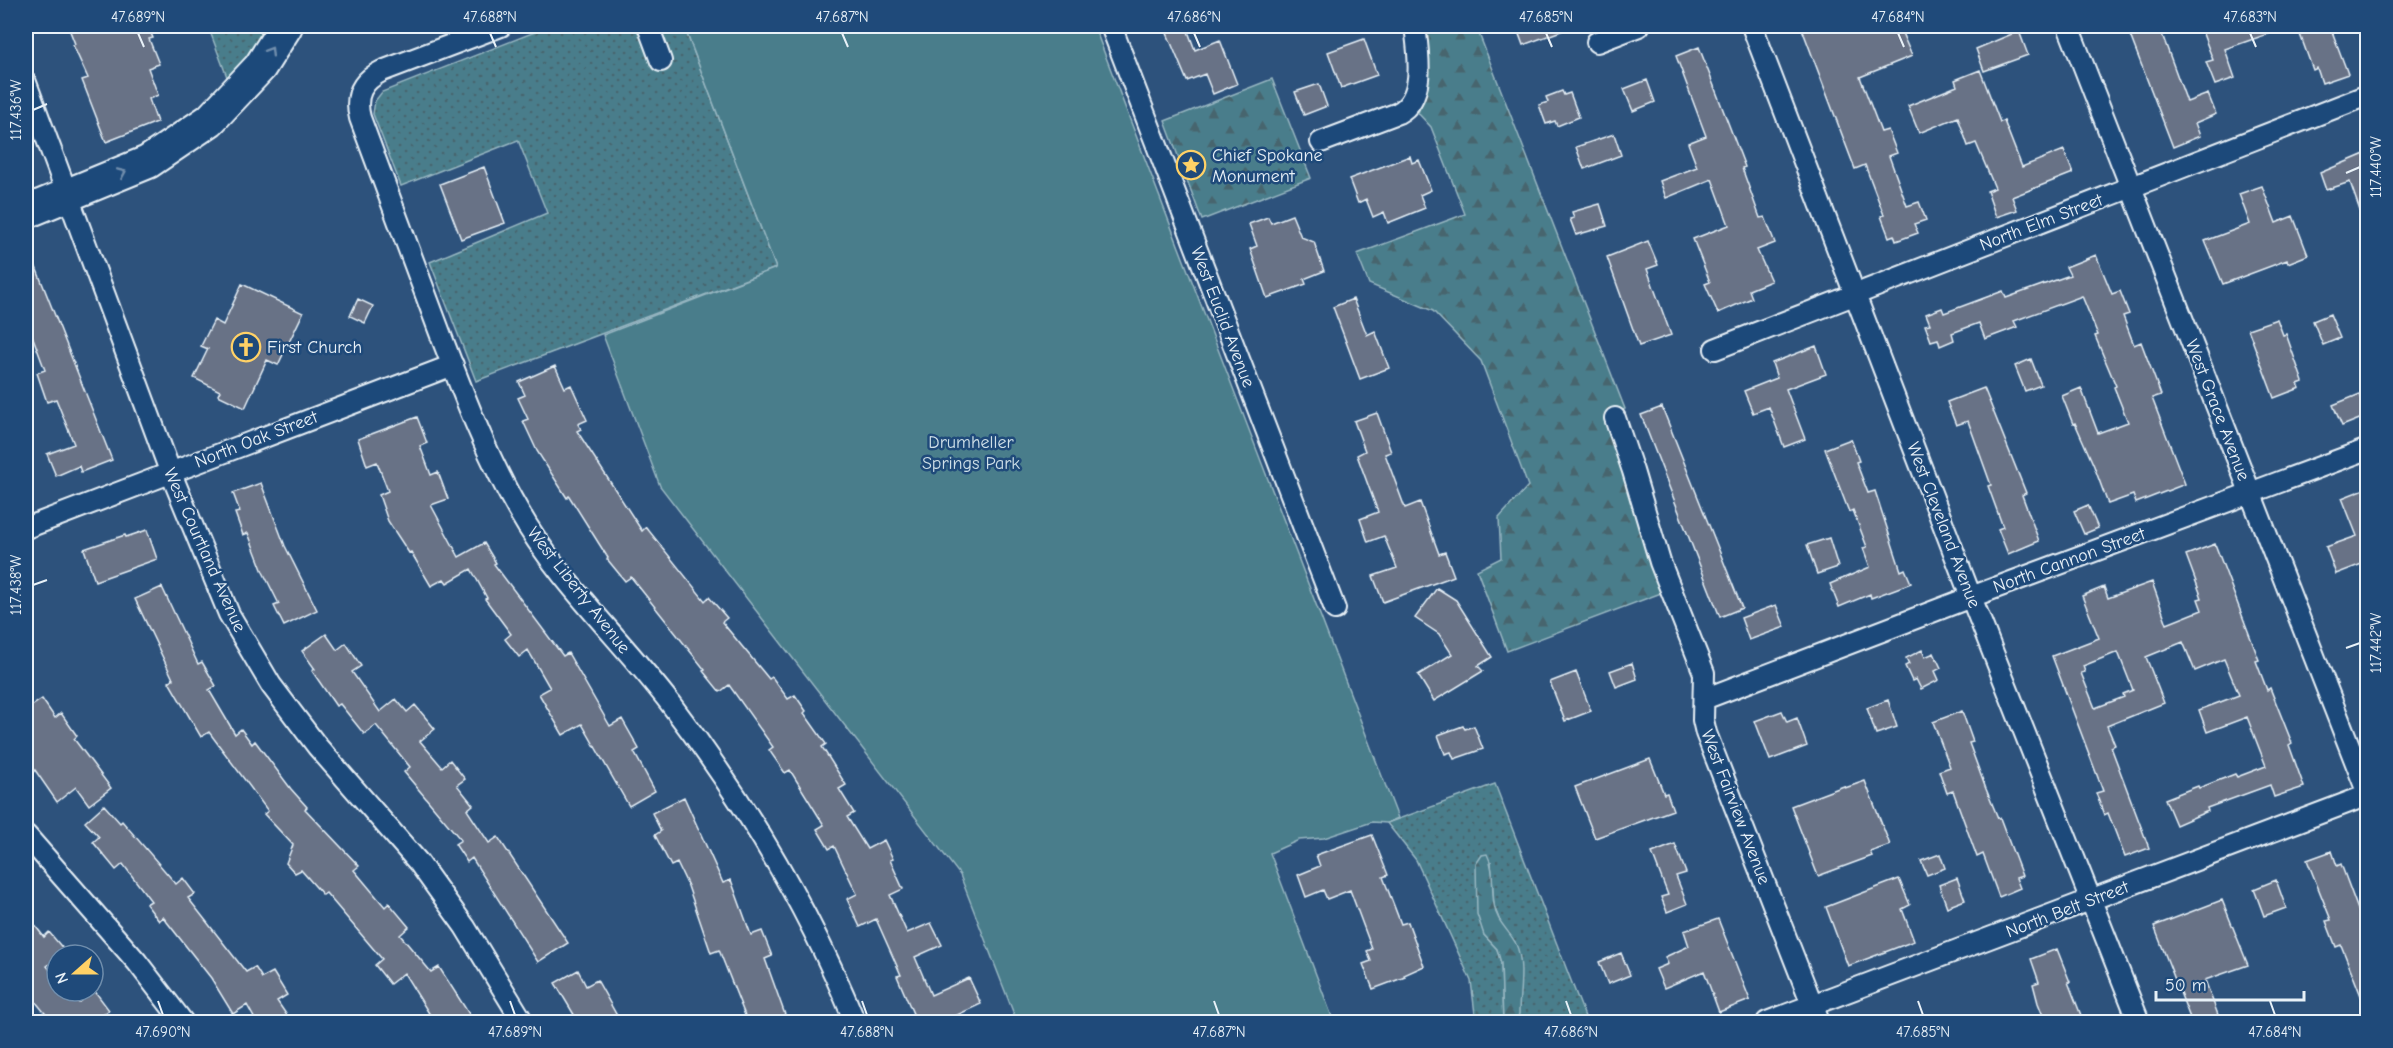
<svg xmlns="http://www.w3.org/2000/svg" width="2393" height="1048" font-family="'Comic Neue',sans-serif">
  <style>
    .grass { fill: url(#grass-dots); stroke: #98b7c2; stroke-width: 1.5 }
    .forest { fill: url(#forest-firs); stroke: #98b7c2; stroke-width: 1.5 }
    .park { fill: #487d8b; stroke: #98b7c2; stroke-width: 1.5 }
    .building { fill: #677286; stroke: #e8f1f8; stroke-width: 1.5; fill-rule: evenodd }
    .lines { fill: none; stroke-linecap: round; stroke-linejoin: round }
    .street-casing { stroke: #e8f1f8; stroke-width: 24 }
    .primary-casing { stroke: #e8f1f8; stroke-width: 36 }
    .street { stroke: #1f4a7a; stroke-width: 20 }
    .primary { stroke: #1f4a7a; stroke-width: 32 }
    .oneway { stroke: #6f8dac }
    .ticks { fill: none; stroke: #e8f1f8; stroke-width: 2 }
    .labels { text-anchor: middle; stroke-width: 5; stroke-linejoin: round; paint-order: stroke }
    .poi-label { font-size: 18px; fill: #e8f1f8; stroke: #1f4a7a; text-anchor: start }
    .street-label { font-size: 18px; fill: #e8f1f8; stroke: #1f4a7a }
    .park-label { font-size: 18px; fill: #d0e0e8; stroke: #1f4a7a }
    .neatline { fill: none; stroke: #e8f1f8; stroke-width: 2 }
    .ticks-label { font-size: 15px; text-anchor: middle; fill: #e8f1f8 }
  </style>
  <defs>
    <pattern id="grass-dots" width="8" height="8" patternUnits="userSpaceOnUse" patternTransform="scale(1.5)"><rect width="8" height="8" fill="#487d8b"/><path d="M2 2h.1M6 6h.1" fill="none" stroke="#47656e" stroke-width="1.8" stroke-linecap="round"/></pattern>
    <pattern id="forest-firs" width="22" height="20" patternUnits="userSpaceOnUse" patternTransform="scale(1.5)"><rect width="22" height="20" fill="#487d8b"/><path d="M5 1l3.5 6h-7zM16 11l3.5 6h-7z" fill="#47656e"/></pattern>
  </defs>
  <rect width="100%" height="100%" fill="#2d527c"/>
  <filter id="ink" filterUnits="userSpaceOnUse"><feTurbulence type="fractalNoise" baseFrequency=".0167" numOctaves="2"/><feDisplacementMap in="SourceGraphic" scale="12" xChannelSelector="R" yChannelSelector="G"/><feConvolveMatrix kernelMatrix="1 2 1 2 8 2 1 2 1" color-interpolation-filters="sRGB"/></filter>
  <g filter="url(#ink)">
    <path class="grass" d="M208 26H273L230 85Z
      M550 26H684L776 268 476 381 430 262 547 213 518 140 401 186 373 114 375 101 382 92Z
      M1495 784 1587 1022H1510L1516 1021 1515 942 1503 929 1494 906 1491 861 1484 935 1497 949 1501 963 1503 1021 1505 1022H1476L1471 981 1416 860 1387 823Z"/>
    <path class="forest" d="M1422 26H1476L1625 409 1606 419 1628 478 1640 530 1661 593 1507 651 1477 570 1501 558 1499 518 1528 486 1481 361 1433 311 1369 284 1357 254 1465 214 1431 127 1418 113 1425 94V47Z
      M1272 79 1311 178 1202 220 1165 121Z
      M1487 854C1495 869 1491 887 1494 904 1496 922 1509 930 1516 944 1525 964 1519 992 1519 1014L1516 1021 1503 1022 1501 963 1497 949 1484 935 1477 914 1476 864 1482 855Z"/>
    <path class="park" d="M684 26H1094L1398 818 1387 823 1372 822 1324 838 1299 840 1270 853 1334 1022H1017L960 875 660 486 603 335 776 268Z"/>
    <path class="building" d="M68 26H148L153 38 149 39 159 64 148 68 158 95 149 99 157 122 106 142 82 80 88 78 73 45 75 44Z
      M1164 26H1186L1195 50 1220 40 1237 84 1213 94 1205 74 1187 81Z
      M1516 26H1571L1572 27 1523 45Z
      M1801 26H1899L1912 56 1860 77 1881 132 1888 130 1897 153 1889 156 1907 206 1919 202 1926 220 1914 224 1918 233 1896 241 1894 235 1889 237 1881 216 1884 215 1865 165 1855 169Z
      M2141 26H2159L2187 102 2208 94 2216 114 2195 123 2200 136 2173 147 2128 30Z
      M2200 26H2285V28L2225 49 2235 78 2215 85 2206 62 2213 60Z
      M2297 26H2330L2348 74 2322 83 2317 68 2313 70Z
      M2019 31 2028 55 1984 71 1976 49Z
      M1364 39 1377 75 1341 88 1328 52Z
      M1699 47 1745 167 1742 168 1760 218 1765 217 1775 243 1757 250 1771 281 1749 290 1752 298 1718 313 1705 284 1710 282 1693 239 1729 225 1712 179 1666 198 1660 181 1697 167 1688 143 1706 136 1676 56Z
      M1980 70 2000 122 2004 121 2022 167 2064 150 2073 173 2012 197 2017 210 1996 217 1987 191 1995 188 1976 143 1968 146 1958 117 1919 133 1908 106 1957 86 1955 80Z
      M1647 80 1655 102 1633 111 1624 89Z
      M1319 84 1327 106 1304 115 1295 92Z
      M1562 91 1564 95 1570 93 1579 117 1557 126 1555 121 1546 124 1539 105 1548 102 1546 97Z
      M1614 134 1621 155 1584 169 1576 147Z
      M2367 153V225H2365L2350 182 2326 190 2320 173Z
      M1410 156 1412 163 1419 160 1431 190 1420 195 1425 208 1388 223 1384 212 1373 217 1366 199 1358 203 1349 179Z
      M484 167 505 223 461 239 440 184Z
      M2262 186 2276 223 2293 216 2308 255 2288 263 2287 260 2223 284 2205 241 2250 224 2239 194Z
      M1600 204 1607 226 1576 235 1570 219 1574 218 1572 212Z
      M1292 215 1301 237 1314 242 1324 271 1304 279 1306 284 1267 298 1250 249 1257 246 1249 224 1268 217 1271 223Z
      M1648 241 1658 265 1647 269 1671 335 1639 346 1607 257Z
      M26 242 112 460 81 472 79 466 56 476 47 454 74 444 56 399 47 402 37 373 45 370 26 319Z
      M2096 255 2112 294 2120 291 2129 314 2123 316 2134 345 2141 342 2161 395 2152 398 2185 484 2136 503 2133 495 2108 504 2094 466 2075 423 2073 424 2062 396 2081 388 2098 433 2128 422 2114 387 2116 386 2095 336 2098 335 2082 296 2014 321 2017 327 1985 339 1979 323 1952 333 1954 340 1940 346 1938 339 1931 341 1925 325 1930 324 1926 314 1942 308 1944 313 2003 291 2006 298 2070 275 2066 267Z
      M242 284 303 313 278 365 267 360 245 408 218 395 220 391 194 378 208 349 201 346 214 320 223 325Z
      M358 299 373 306 365 323 350 316Z
      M1353 299 1367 335 1375 331 1389 368 1360 379 1333 307Z
      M2330 314 2340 338 2323 345 2313 321Z
      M2277 319 2283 335 2286 334 2303 382 2298 384 2300 388 2274 398 2248 329Z
      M1816 346 1826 374 1786 389 1805 439 1784 447 1769 407 1753 413 1744 391 1777 378 1772 363Z
      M2031 359 2041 385 2025 391 2015 366Z
      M555 366 565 388 571 385 587 420 578 424 581 429 577 431 642 531 646 527 705 601 709 597 727 618 722 622 769 679 772 677 788 699 795 695 806 711 804 713 826 744 822 747 846 785 839 789 854 813 847 817 867 849 884 840 893 859 890 860 903 889 890 895 907 933 931 923 942 945 915 957 931 995 969 978 981 1004 940 1023H917L897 976 901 975 876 919 860 927 847 899 857 894 834 846 829 849 817 829 824 825 790 770 785 773 769 750 773 747 729 685 720 692 703 671 705 670 631 577 625 581 607 559 608 558 569 496 567 498 537 451 523 421 528 419 518 398 525 395 519 382Z
      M1984 388 2026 493 2022 495 2039 541 2008 554 1998 529 2003 527 1988 486 1991 485 1968 421 1956 425 1947 402Z
      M2360 394 2367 416 2342 426 2333 405Z
      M1662 407 1742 608 1720 617 1641 415Z
      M1377 413 1391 452 1385 454 1405 508 1420 502 1439 554 1445 552 1454 576 1383 602 1373 576 1397 568 1384 536 1368 542 1360 519 1378 512 1357 455 1365 451 1354 421Z
      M417 417 427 443 420 446 431 475 438 472 448 499 431 505 459 557 484 543 496 563 494 564 563 656 568 653 610 726 622 719 639 749 634 752 655 791 629 806 582 724 563 735 539 694 550 688 528 650 519 657 505 639 511 634 485 599 487 598 471 569 447 583 444 579 431 586 411 552 409 553 388 521 379 495 388 491 377 462 367 466 358 439Z
      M1851 439 1859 461 1856 462 1868 493 1875 491 1901 571 1905 569 1911 583 1871 598 1870 594 1839 607 1830 584 1870 567 1863 548 1867 547 1853 510 1849 512 1825 449Z
      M261 483 285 546 317 610 284 626 274 606 279 604 263 572 248 533 243 535 235 513 240 512 233 493Z
      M2367 488V562L2336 574 2326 547 2357 536 2342 498Z
      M2088 505 2098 528 2084 534 2074 511Z
      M147 530 157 559 95 581 84 549 125 535 126 537Z
      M1829 538 1838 567 1817 574 1807 545Z
      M2215 544 2259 660 2256 661 2267 690 2270 688 2292 743 2289 745 2304 787 2274 797 2270 785 2207 808 2208 811 2176 825 2165 799 2198 786 2199 788 2235 774 2237 777 2266 766 2247 717 2207 732 2199 710 2239 695 2224 659 2195 671 2183 642 2146 657 2164 703 2107 726 2115 745 2111 747 2149 848 2125 857 2108 813 2104 815 2096 793 2103 791 2052 656 2099 638 2082 596 2104 587 2108 598 2152 582 2167 624 2202 610 2198 599 2202 598 2186 555ZM2118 652 2133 690 2123 694 2124 697 2095 708 2081 673 2085 672 2083 666Z
      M162 587 198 664 202 662 216 686 209 690 235 734 241 729 252 744 255 741 291 789 307 807 305 809 359 866 354 870 385 907 389 903 409 927 400 935 431 972 439 967 471 1017 462 1023H435L404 973 390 984 375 965 382 959 326 893 323 895 301 870 295 873 286 863 293 845 264 814 268 811 209 732 201 737 169 682 173 679 135 599Z
      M1437 588 1456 600 1492 657 1478 666 1483 671 1434 701 1418 675 1452 654 1439 634 1415 618Z
      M1776 605 1785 627 1749 640 1741 618Z
      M326 634 337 650 346 643 361 666 352 672 380 712 396 699 407 712 415 705 435 729 420 741 442 767 450 760 465 779 457 785 473 805 467 810 489 843 498 837 568 943 538 962 472 858 467 862 455 844 461 840 404 772 410 767 376 725 364 734 340 704 336 706 312 671 315 669 302 651Z
      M1922 650 1925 657 1934 653 1941 668 1935 671 1939 680 1921 689 1916 679 1912 681 1905 666 1909 664 1906 658Z
      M1632 663 1637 679 1616 687 1610 671Z
      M1576 672 1591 711 1565 721 1550 682Z
      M42 699 55 718 61 713 77 736 74 739 111 788 89 805 76 787 57 802 26 757V710Z
      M1888 700 1897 727 1876 734 1867 708Z
      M1782 711 1787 722 1797 718 1807 746 1770 760 1755 721Z
      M1962 711 1973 742 1969 743 1986 789 1998 818H2000L2022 876 2016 878 2020 888 1999 897 1983 854 1977 857 1953 791 1947 793 1939 771 1950 767 1933 722Z
      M1463 726 1465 729 1474 726 1483 749 1454 759 1451 752 1445 754 1438 735Z
      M1650 759 1664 794 1667 793 1673 810 1595 838 1575 787Z
      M1865 781 1890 845 1870 852 1872 856 1818 876 1791 806 1844 786 1845 788Z
      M684 797 723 883 731 880 751 935 762 931 772 956 765 959 788 1023H748L719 950 711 953 688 886 677 863 671 866 655 835 661 831 652 813Z
      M104 805 120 823 122 821 176 884 183 878 195 894 188 898 246 972 255 967 262 978 273 972 287 995 277 1001 288 1017 279 1023H257L247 1005 233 1014 211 978 163 917 159 921 146 904 151 901 123 864 116 870 93 842 99 837 85 822Z
      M1372 835 1388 875 1383 877 1401 924 1408 922 1424 966 1404 975 1405 977 1373 989 1363 964 1371 961 1367 951 1372 949 1350 890 1327 899 1323 890 1306 897 1298 875 1320 866 1316 855Z
      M1675 844 1686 873 1676 876 1687 904 1667 912 1661 897 1668 895 1652 853Z
      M2332 851 2337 866 2341 864 2367 934V1011L2341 945 2336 947 2326 921 2331 920 2307 860Z
      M1940 854 1945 868 1927 875 1921 861Z
      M1957 878 1965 900 1947 907 1939 885Z
      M1899 879 1910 905 1902 909 1914 941 1848 966 1826 907Z
      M2276 880 2286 908 2264 916 2254 889Z
      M2222 900 2248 965 2205 980 2221 1023H2192L2154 926Z
      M26 914 44 937 49 932 65 951 57 955V958L47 966 57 978V991H69L79 1003 94 990 109 1010 93 1023H53L26 990Z
      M1718 919 1750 1000 1719 1012 1704 971 1664 988 1656 969 1668 964 1665 957 1689 946 1684 931Z
      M2057 949 2070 982H2068L2084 1023H2046L2038 1003 2033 984 2039 982 2031 959Z
      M1621 953 1630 975 1608 984 1599 962Z
      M578 970 586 986 597 980 621 1023H579L555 983Z"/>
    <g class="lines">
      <g class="street-casing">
        <path id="street" d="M501 26 382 71C362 81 354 95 360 118 387 190 413 262 440 333 463 393 486 455 518 510 558 581 620 638 670 703 744 800 809 909 855 1022
          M648 26 661 61
          M1111 26 1335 609
          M1752 26 1971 597 2139 1022
          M2068 26 2368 794
          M1597 42 1639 26
          M26 83 170 471 229 614 271 685 317 746 419 863 465 927 523 1022
          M1321 142 1398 113C1427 98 1418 51 1415 26
          M1715 349 2368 95
          M1615 418 1633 471 1660 562 1704 673 1703 720 1706 733 1819 1022
          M26 528 453 365
          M1704 699 1971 597 2368 449
          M26 835 137 962 183 1022
          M1767 1022 2368 795"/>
      </g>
      <g class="primary-casing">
        <path id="primary" d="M26 212 148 162 210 120 260 67 286 26"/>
      </g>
      <use href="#street" class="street"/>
      <use href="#primary" class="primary"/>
    </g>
    <defs><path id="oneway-chevron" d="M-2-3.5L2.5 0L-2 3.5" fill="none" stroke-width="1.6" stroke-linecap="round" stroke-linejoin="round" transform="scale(1.5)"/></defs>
    <g class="oneway">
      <use href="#oneway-chevron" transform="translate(270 51) rotate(-58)"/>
      <use href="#oneway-chevron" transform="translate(122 173) rotate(-23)"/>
    </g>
  </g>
  <path class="ticks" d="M138 33 144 47M490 33 496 47M842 33 848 47M1194 33 1200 47M1546 33 1552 47M1898 33 1904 47M2250 33 2256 47M33 110 47 104M2346 173 2360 167M33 585 47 580M2346 648 2360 643M158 1001 163 1015M510 1001 515 1015M862 1001 867 1015M1214 1001 1219 1015M1566 1001 1571 1015M1918 1001 1923 1015M2270 1001 2275 1015"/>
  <defs>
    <g id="sight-ring" transform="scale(1.5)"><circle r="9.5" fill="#1f4a7a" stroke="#ffd166" stroke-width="1.5"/><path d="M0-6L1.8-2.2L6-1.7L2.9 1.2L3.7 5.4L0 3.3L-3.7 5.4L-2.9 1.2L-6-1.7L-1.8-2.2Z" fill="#ffd166"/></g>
    <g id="church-ring" transform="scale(1.5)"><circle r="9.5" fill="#1f4a7a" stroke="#ffd166" stroke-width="1.5"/><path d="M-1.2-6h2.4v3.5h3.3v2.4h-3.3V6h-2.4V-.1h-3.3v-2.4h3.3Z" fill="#ffd166"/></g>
  </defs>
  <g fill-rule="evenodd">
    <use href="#sight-ring" x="1191" y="165"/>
    <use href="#church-ring" x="246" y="347"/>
  </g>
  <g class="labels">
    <g class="poi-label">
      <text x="1212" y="161">Chief Spokane<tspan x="1212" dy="21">Monument</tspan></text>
      <text x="267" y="353">First Church</text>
    </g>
    <g class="street-label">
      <text transform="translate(2041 222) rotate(-21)" y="6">North Elm Street</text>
      <text transform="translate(1223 317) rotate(69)" y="6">West Euclid Avenue</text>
      <text transform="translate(2218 410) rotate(69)" y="6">West Grace Avenue</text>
      <text transform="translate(256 439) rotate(-21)" y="6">North Oak Street</text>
      <text transform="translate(1944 525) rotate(69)" y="6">West Cleveland Avenue</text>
      <text transform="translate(205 550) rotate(66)" y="6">West Courtland Avenue</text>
      <text transform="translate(2069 560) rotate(-20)" y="6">North Cannon Street</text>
      <text transform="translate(579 590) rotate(52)" y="6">West Liberty Avenue</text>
      <text transform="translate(1736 807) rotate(69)" y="6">West Fairview Avenue</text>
      <text transform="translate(2067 909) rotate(-21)" y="6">North Belt Street</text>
    </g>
    <g class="park-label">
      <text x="971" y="448">Drumheller<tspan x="971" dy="21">Springs Park</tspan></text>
    </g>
  </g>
  <rect width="2393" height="1048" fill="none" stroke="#1f4a7a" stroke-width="66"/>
  <g transform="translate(75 973) rotate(249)"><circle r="28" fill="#1f4a7a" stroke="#6f8dac" stroke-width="1.5"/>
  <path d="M0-4.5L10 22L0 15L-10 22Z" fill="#ffd166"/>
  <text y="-9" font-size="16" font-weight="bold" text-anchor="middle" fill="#e8f1f8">N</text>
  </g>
  <path d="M2156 991v9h148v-9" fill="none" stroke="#e8f1f8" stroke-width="3"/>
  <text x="2165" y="991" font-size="18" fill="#e8f1f8" stroke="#1f4a7a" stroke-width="4.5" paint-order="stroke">50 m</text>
  <rect x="33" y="33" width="2327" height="982" class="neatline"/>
  <g class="ticks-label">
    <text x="138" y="22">47.689°N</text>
    <text x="490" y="22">47.688°N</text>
    <text x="842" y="22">47.687°N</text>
    <text x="1194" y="22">47.686°N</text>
    <text x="1546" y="22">47.685°N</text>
    <text x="1898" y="22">47.684°N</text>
    <text x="2250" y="22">47.683°N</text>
    <text transform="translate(16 110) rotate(-90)" y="5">117.436°W</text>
    <text transform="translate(2376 167) rotate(-90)" y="5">117.440°W</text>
    <text transform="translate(16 585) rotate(-90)" y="5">117.438°W</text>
    <text transform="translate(2376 643) rotate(-90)" y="5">117.442°W</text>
    <text x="163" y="1037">47.690°N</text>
    <text x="515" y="1037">47.689°N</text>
    <text x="867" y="1037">47.688°N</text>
    <text x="1219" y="1037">47.687°N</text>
    <text x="1571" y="1037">47.686°N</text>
    <text x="1923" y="1037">47.685°N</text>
    <text x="2275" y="1037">47.684°N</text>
  </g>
</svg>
